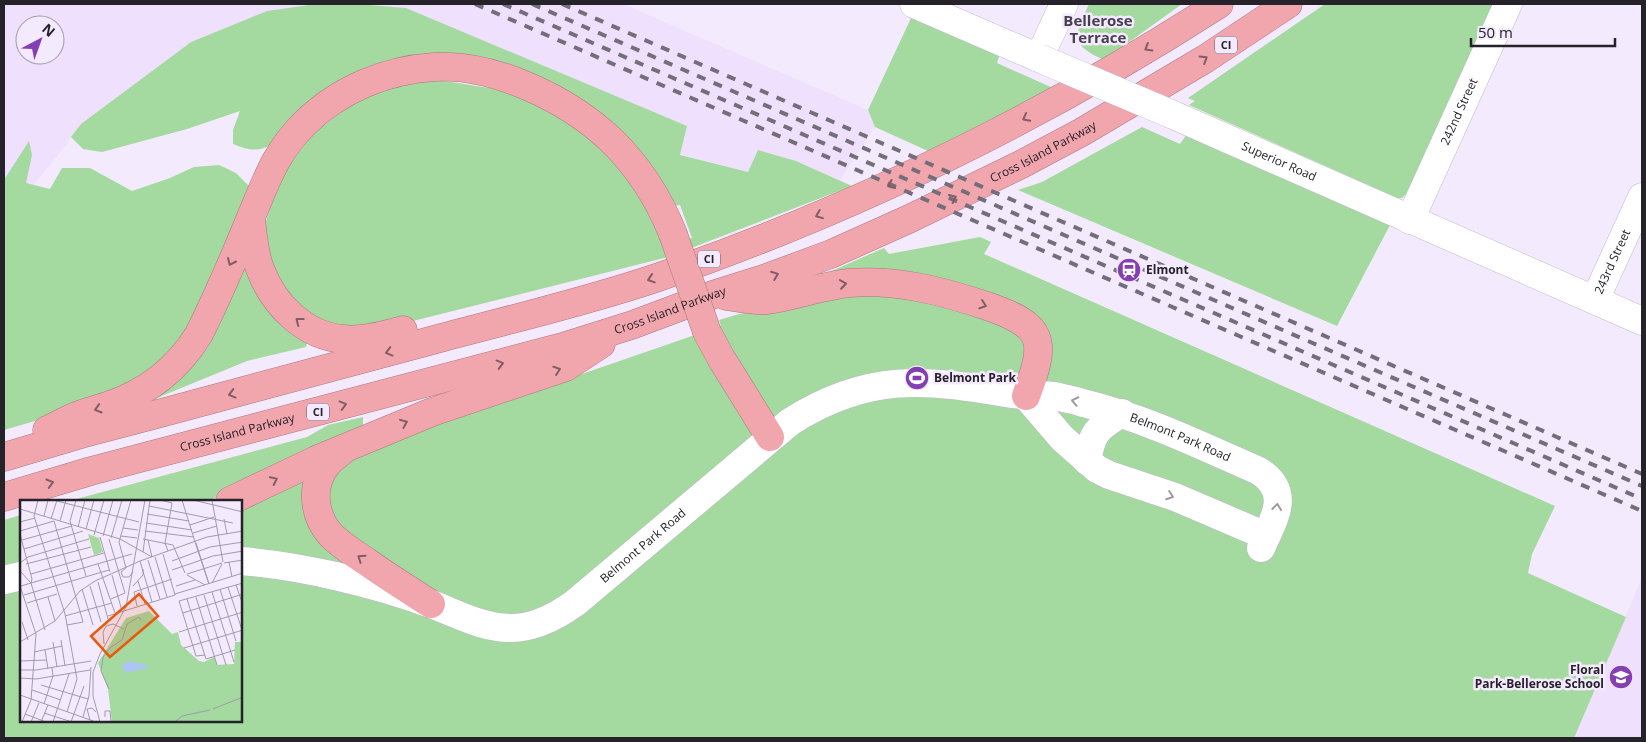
<svg xmlns="http://www.w3.org/2000/svg" width="1646" height="742" font-family="'Open Sans',sans-serif">
  <style>
    .built { fill: #efe0fe; fill-rule: evenodd }
    .green { fill: #a4d99f }
    .lines { fill: none; stroke-linecap: round; stroke-linejoin: round }
    .minor-casing { stroke: #c2b7cd; stroke-width: 29 }
    .highway-casing { stroke: #aa787f; stroke-width: 29 }
    .minor { stroke: #fff; stroke-width: 28 }
    .highway { stroke: #f1a6ad; stroke-width: 28 }
    .rail { stroke: #746e7a; stroke-width: 4; stroke-dasharray: 9 9; stroke-linecap: butt }
    .minor-bridge-casing { stroke: #c2b7cd; stroke-width: 29; stroke-linecap: butt }
    .highway-bridge-casing { stroke: #aa787f; stroke-width: 29; stroke-linecap: butt }
    .minor-bridge { stroke: #fff; stroke-width: 28 }
    .highway-bridge { stroke: #f1a6ad; stroke-width: 28 }
    .oneway { stroke: #815d65 }
    .oneway2 { stroke: #9d9c9f }
    .labels { text-anchor: middle; stroke-width: 5; stroke-linejoin: round; paint-order: stroke }
    .shield { fill: #f4eafd; stroke: #645e69; stroke-width: 1 }
    .shield-label { font-size: 11px; font-weight: bold; fill: #26222a }
    .street-label { font-size: 12px; fill: #26222a; stroke: #f4eafd }
    .poi-label { font-size: 12px; font-weight: bold; fill: #26222a; stroke: #f4eafd; text-anchor: start }
    .quarter-label { font-size: 15px; font-weight: bold; fill: #483f51; stroke: #f4eafd }
    .inset-road { fill: none; stroke: #a29aa9; stroke-width: 1 }
    .view { fill: #e8590c; fill-opacity: 0.15; stroke: #e8590c; stroke-width: 2.5 }
    .inset-edge { fill: none; stroke: #26222a; stroke-width: 2.5 }
  </style>
  <rect width="100%" height="100%" fill="#f4eafd"/>
  <path class="built" d="M4 4H316L267 11 191 42 81 124 55 159 4 220ZM25 25H55V55H25Z
    M356 4H623L868 110 875 127 840 180 796 161 758 150 748 172 680 155 686 126 406 8Z
    M1642 577V738H1574L1628 611Z"/>
  <path class="green" d="M316 4H356L406 8 687 126 680 155 748 172 758 150 796 161 852 186 668 257 381 329 345 331 315 321 290 302 272 268 265 224 279 179 312 135 350 105 388 88 433 79 508 91 568 121 619 163 653 215 664 247 692 238 680 205 674 206 632 143 433 58 279 140C261 152 253 152 233 144V130L240 111 187 129 102 152 83 149 71 137 81 124 191 42 267 11Z
    M1089 4H1182L1104 60C1068 44 1075 35 1089 4Z
    M1325 4H1494L1406 194 1402 198H1397L1189 105 1195 101 1188 98Z
    M912 16 1000 53 997 63 1053 88 928 151 875 127 868 110Z
    M1142 127 1180 144 1187 134 1390 225 1337 326 1018 190 1042 182Z
    M29 141 32 155 26 183 50 189 62 168H90L132 191 170 178 194 167 219 165 236 173 249 186 184 343 114 398 4 430V180Z
    M980 237 991 242 984 254 1555 506 1532 554 1528 573 1626 617 1574 738H4V577L21 570V721H241V501H213L721 326 719 320 739 314 775 307 825 274 884 248 889 254Z
    M242 263 308 340 306 347 247 361 152 400 185 374 208 347Z
    M363 417V428L208 501H69L307 437 328 425Z
    M21 515V563L4 567V520Z"/>
  <g class="lines">
    <g class="minor-casing">
      <g id="minor">
        <path d="M914 4 1039 58 1064 4"/>
        <path id="s1" d="M1171 114 1642 321"/>
        <path id="s2" d="M1410 220 1508 4"/>
        <path id="s3" d="M1595 300 1642 197"/>
        <path d="M1026 396 1062 438 1097 469 1109 475 1175 497 1266 536"/>
        <path d="M1087 461C1092 432 1097 428 1122 413"/>
        <path id="s4" d="M241 561C302 566 374 583 431 604 458 614 482 628 511 628 534 628 557 616 575 603L790 422C868 372 925 379 1012 394 1026 396 1040 394 1054 396 1063 398 1074 400 1083 403 1145 418 1202 446 1259 471 1293 493 1273 520 1261 548"/>
        <path d="M4 580 21 576"/>
      </g>
    </g>
    <g class="highway-casing">
      <g id="highway">
        <path d="M251 219C253 236 254 255 261 271 274 305 305 336 343 339 364 341 384 335 403 330"/>
        <path d="M726 296C739 298 754 301 767 300 795 296 821 286 849 283 896 279 942 291 987 306 1045 326 1047 340 1026 396"/>
        <path d="M707 332 721 358 770 437"/>
        <path d="M47 430C56 426 65 421 74 417 85 412 96 410 107 406 147 393 177 370 199 334 218 296 235 256 251 217 267 179 275 153 305 123 340 89 386 70 434 67 494 63 569 100 611 140 639 167 659 199 673 234"/>
        <path d="M342 451C337 455 332 459 328 463 310 484 313 514 330 534 340 545 354 553 367 562 388 577 409 590 431 604"/>
        <path d="M4 457 81 434C200 403 319 371 437 339 511 319 585 302 656 278 856 209 1042 118 1219 4"/>
        <path id="s5" d="M4 497 91 471 562 347 632 325 712 295 766 278 831 254 909 219 1022 164 1082 132 1205 59 1288 4"/>
        <path d="M230 501 316 460 432 412 566 367 601 344"/>
      </g>
    </g>
    <use href="#minor" class="minor"/>
    <use href="#highway" class="highway"/>
    <path class="rail" d="M475 4 1642 511
      M503 4 1642 499
      M532 4 1642 486
      M562 4 1642 474"/>
    <g class="minor-bridge-casing">
      <path id="minor-bridge" d="M1039 58 1171 114"/>
    </g>
    <g class="highway-bridge-casing">
      <path id="highway-bridge" d="M673 234 707 332"/>
    </g>
    <use href="#minor-bridge" class="minor-bridge"/>
    <use href="#highway-bridge" class="highway-bridge"/>
  </g>
  <defs><path id="oneway-chevron" d="M-2-3.5L2.5 0L-2 3.5" fill="none" stroke-width="1.6" stroke-linecap="round" stroke-linejoin="round" transform="scale(1.25)"/></defs>
  <g class="oneway">
    <use href="#oneway-chevron" transform="translate(1148 48) rotate(149)"/>
    <use href="#oneway-chevron" transform="translate(1204 59) rotate(-32)"/>
    <use href="#oneway-chevron" transform="translate(1026 118) rotate(152)"/>
    <use href="#oneway-chevron" transform="translate(891 185) rotate(156)"/>
    <use href="#oneway-chevron" transform="translate(953 198) rotate(-25)"/>
    <use href="#oneway-chevron" transform="translate(819 215) rotate(158)"/>
    <use href="#oneway-chevron" transform="translate(231 262) rotate(114)"/>
    <use href="#oneway-chevron" transform="translate(775 275) rotate(-21)"/>
    <use href="#oneway-chevron" transform="translate(651 279) rotate(162)"/>
    <use href="#oneway-chevron" transform="translate(843 284) rotate(-8)"/>
    <use href="#oneway-chevron" transform="translate(983 305) rotate(19)"/>
    <use href="#oneway-chevron" transform="translate(299 321) rotate(-142)"/>
    <use href="#oneway-chevron" transform="translate(389 352) rotate(165)"/>
    <use href="#oneway-chevron" transform="translate(500 364) rotate(-15)"/>
    <use href="#oneway-chevron" transform="translate(557 370) rotate(-19)"/>
    <use href="#oneway-chevron" transform="translate(232 394) rotate(165)"/>
    <use href="#oneway-chevron" transform="translate(343 405) rotate(-15)"/>
    <use href="#oneway-chevron" transform="translate(98 409) rotate(163)"/>
    <use href="#oneway-chevron" transform="translate(404 423) rotate(-22)"/>
    <use href="#oneway-chevron" transform="translate(274 480) rotate(-26)"/>
    <use href="#oneway-chevron" transform="translate(50 483) rotate(-16)"/>
    <use href="#oneway-chevron" transform="translate(361 558) rotate(-145)"/>
  </g>
  <g class="oneway2">
    <use href="#oneway-chevron" transform="translate(1075 401) rotate(-168)"/>
    <use href="#oneway-chevron" transform="translate(1170 496) rotate(20)"/>
    <use href="#oneway-chevron" transform="translate(1277 507) rotate(-83)"/>
  </g>
  <defs>
    <g id="station-disc" transform="scale(1.25)"><circle r="9.5" fill="#843fb3" stroke="#f4eafd"/><path d="M-3-6H3Q5-6 5-4V2Q5 4 3 4L4.5 6H3L1.5 4h-3L-3 6H-4.5L-3 4Q-5 4-5 2V-4Q-5-6-3-6ZM-3.5-4v3h7v-3ZM-3.5 1v1.5H-2V1ZM2 1v1.5H3.5V1Z" fill="#fff"/></g>
    <g id="stadium-disc" transform="scale(1.25)"><circle r="9.5" fill="#843fb3" stroke="#f4eafd"/><path d="M0-5a6.5 5 0 1 0 0 10a6.5 5 0 1 0 0-10ZM-3.5-1.8h7v3.6h-7Z" fill="#fff"/></g>
    <g id="school-disc" transform="scale(1.25)"><circle r="9.5" fill="#843fb3" stroke="#f4eafd"/><path d="M0-5L7-2L0 1L-7-2ZM-4 1L0 2.5L4 1V4Q0 6-4 4Z" fill="#fff"/></g>
  </defs>
  <g fill-rule="evenodd">
    <use href="#station-disc" x="1129" y="270"/>
    <use href="#stadium-disc" x="917" y="378"/>
    <use href="#school-disc" x="1621" y="677"/>
  </g>
  <g class="labels">
    <g class="shield">
      <rect x="1215" y="36.5" width="22" height="17" rx="4"/>
      <rect x="698" y="250.5" width="22" height="17" rx="4"/>
      <rect x="307" y="403.5" width="22" height="17" rx="4"/>
    </g>
    <g class="shield-label">
      <text x="1226" y="49">CI</text>
      <text x="709" y="263">CI</text>
      <text x="318" y="416">CI</text>
    </g>
    <g class="street-label">
      <text dy="4" stroke="none"><textPath href="#s2" startOffset="119">242nd Street</textPath></text>
      <text dy="4" stroke="none"><textPath href="#s5" startOffset="1098">Cross Island Parkway</textPath></text>
      <text dy="4" stroke="none"><textPath href="#s1" startOffset="118">Superior Road</textPath></text>
      <text dy="4" stroke="none"><textPath href="#s3" startOffset="42">243rd Street</textPath></text>
      <text dy="4" stroke="none"><textPath href="#s5" startOffset="692">Cross Island Parkway</textPath></text>
      <text dy="4" stroke="none"><textPath href="#s5" startOffset="242">Cross Island Parkway</textPath></text>
      <text dy="4" stroke="none"><textPath href="#s4" startOffset="1036">Belmont Park Road</textPath></text>
      <text dy="4" stroke="none"><textPath href="#s4" startOffset="438">Belmont Park Road</textPath></text>
    </g>
    <g class="poi-label">
      <text x="1146" y="274">Elmont</text>
      <text x="934" y="382">Belmont Park</text>
      <text x="1604" y="674" text-anchor="end">Floral<tspan x="1604" dy="14">Park-Bellerose School</tspan></text>
    </g>
    <g class="quarter-label">
      <text x="1098" y="26">Bellerose<tspan x="1098" dy="17">Terrace</tspan></text>
    </g>
  </g>
  <g transform="translate(20 500)">
    <rect width="222" height="222" fill="#f4eafd"/>
    <path d="M68 34 79 38 83 52 74 55ZM129 111 152 134 158 132 161 145 179 161 184 162 194 157 197 165 214 164 215 142H222V222H92L88 189 78 163 106 118Z" fill="#a4d99f"/>
    <path d="M109 161 126 165 128 168 105 173 102 164Z" fill="#adc5f2"/>
    <path class="inset-road" d="M18 0 14 16 45 114 57 179 47 212M56 0 50 21 66 76M140 0 152 3 145 43 148 51M162 0 176 45 189 84 176 43M173 0 223 12M192 0 203 62M37 1 119 22M129 6 213 23M0 9 100 39 132 57M127 14 169 21M24 16 28 0M31 19 37 0M204 19 207 34M34 21 63 122 47 125M40 21 46 0M0 22 15 18M126 23 172 30M170 25 194 17M58 27 65 0M103 28 118 30M66 29 74 0M0 31 34 21M125 31 174 37M173 33 197 26M0 34 12 79 11 83 1 86M74 35 84 0M83 36 93 0M101 36 117 38M80 37 90 72M91 38 102 0M89 39 105 93 91 99M123 39 153 45 165 73M2 40 52 26M128 40 132 57M4 49 63 31M123 52 130 0M135 57 147 97M128 60 140 99M120 61 132 102M152 61 190 47 223 42M209 62 212 77M0 63 8 57 69 39M204 63 223 60M6 64 71 47M78 64 95 113M106 68 99 42 111 0M106 68 101 72 103 77H109L113 72M152 70 193 56 223 51M0 71 11 83 25 130M11 74 84 53M167 74 202 63M92 75 102 111M167 75 185 85M118 81 125 104M78 82 88 119M11 83 112 54M192 83 202 64M216 85 223 105M0 86 16 134 11 200 2 222M70 86 81 122M113 86 123 75V69M156 86 175 80M208 87 223 133M62 89 73 125M200 89 216 141M192 92 214 162M155 94 223 73M4 95 89 70M184 95 206 165M28 97 35 121M176 97 197 165M167 99 186 159 215 150M7 103 37 94M117 106 114 92 152 79M163 113 223 94M45 116 92 103M88 116 155 95 143 54M2 122 8 140M159 132 223 112M41 140 45 166M0 142 35 121 60 91 75 81 120 61 187 37 223 31M33 142 37 167M84 144 83 132 86 126 93 124 104 129M164 148 223 130M25 150 28 169M14 152 42 146M185 155 176 156 159 101 223 83M0 161 27 160M0 170H16L71 161M0 178 16 179 70 170M21 185 68 199M89 189 81 171 83 157 91 147 102 140 107 124 119 117 121 120M12 190 41 200M0 195 76 222M24 204 33 176 32 168M193 209 223 197M24 213 52 222M5 214 26 222M63 217 69 196 71 167M85 217V211H90L91 222M70 220 67 209 72 208 76 212M11 222 19 203M21 222 28 205M33 222 49 174M51 222 64 186M80 222 73 196V172L80 154 106 107 125 0M155 222 162 216 190 210"/>
    <path class="view" d="M119 94 138 116 90 157 71 136Z"/>
    <rect width="222" height="222" class="inset-edge"/>
  </g>
  <rect width="1646" height="742" fill="none" stroke="#26222a" stroke-width="10"/>
  <g transform="translate(40 40) rotate(41)"><circle r="24" fill="#f4eafd" stroke="#a29aa9"/>
  <path d="M0-4L9 19L0 12L-9 19Z" fill="#843fb3"/>
  <text y="-8" font-size="14" font-weight="bold" text-anchor="middle" fill="#26222a">N</text>
  </g>
  <path d="M1471 38v8h144v-8" fill="none" stroke="#26222a" stroke-width="2.5"/>
  <text x="1478" y="38" font-size="15" fill="#26222a" stroke="#f4eafd" stroke-width="4" paint-order="stroke">50 m</text>
</svg>
